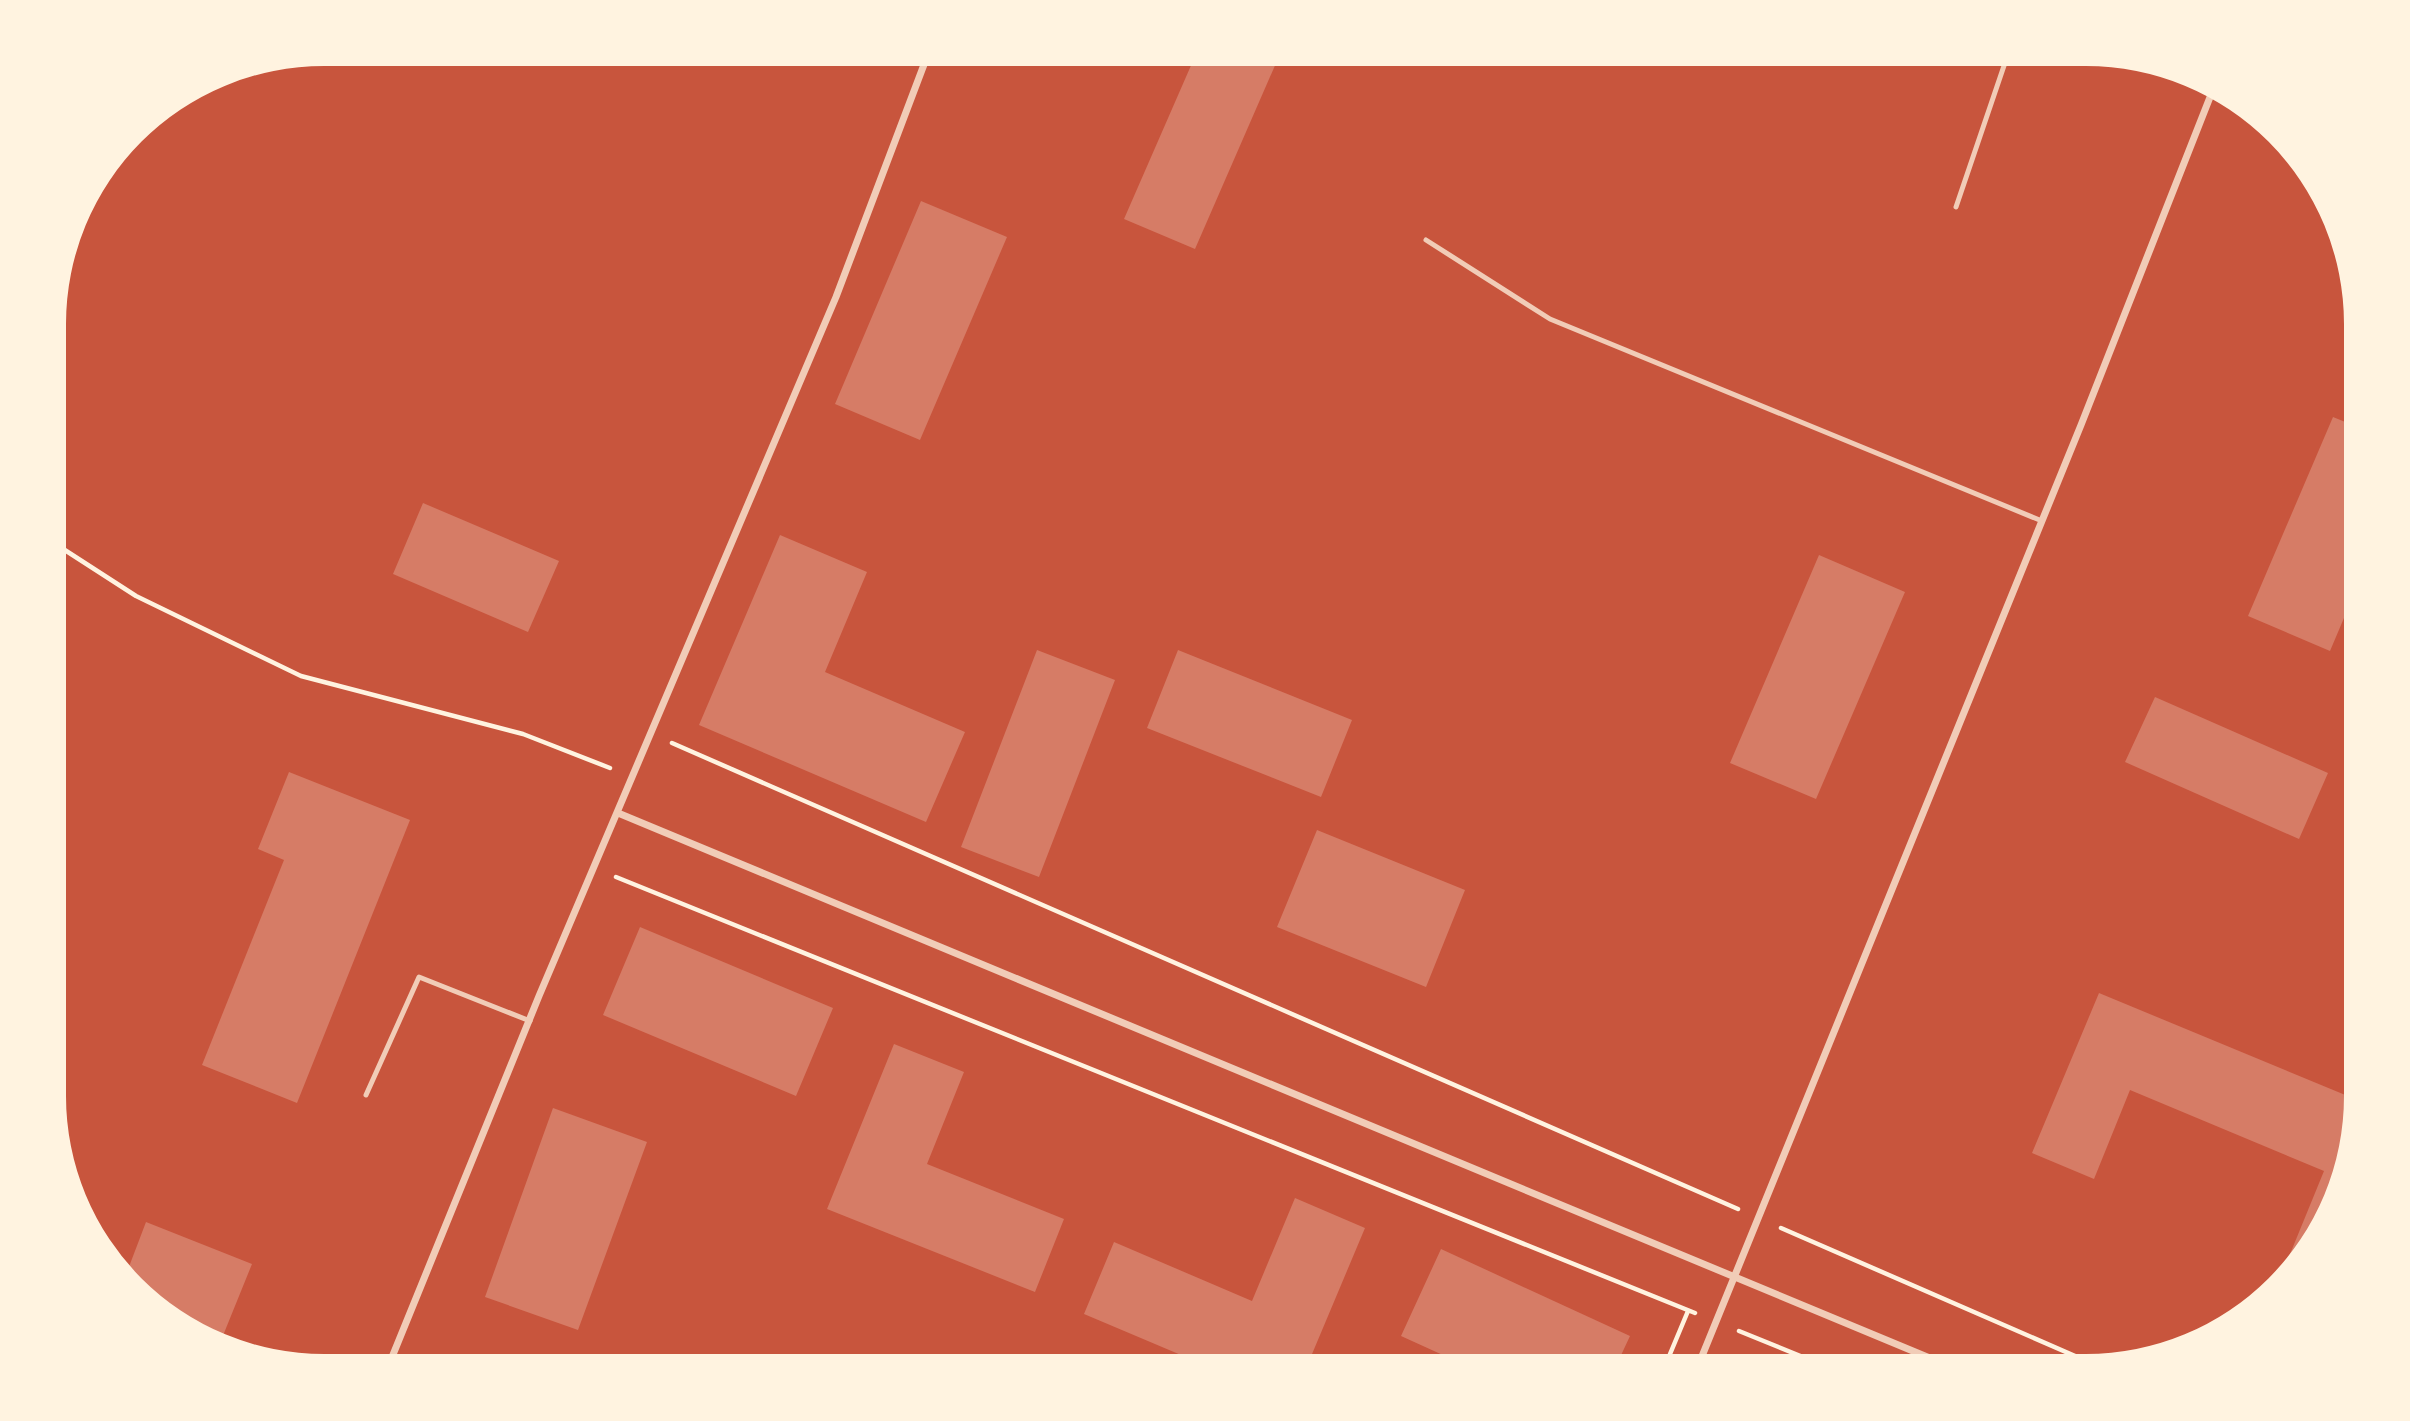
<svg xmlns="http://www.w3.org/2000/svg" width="2410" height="1421" font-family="'IBM Plex Sans',sans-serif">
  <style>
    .building { fill: #d67c66 }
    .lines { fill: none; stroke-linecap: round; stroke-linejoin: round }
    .path { stroke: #fff3e0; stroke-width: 4.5 }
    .service { stroke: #f1ccb7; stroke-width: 5 }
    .minor { stroke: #f1ccb7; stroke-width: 7 }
  </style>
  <rect width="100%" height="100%" fill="#c8553d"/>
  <path class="building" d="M1196 54H1280L1195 249 1124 219Z
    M1628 54H1658L1653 65Z
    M921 201 1007 237 920 440 835 404Z
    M2333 417 2355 426V592L2330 651 2248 616Z
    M423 503 559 561 528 632 393 574Z
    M780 535 867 572 825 672 965 732 926 822 699 725Z
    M1819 555 1905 592 1816 799 1730 763Z
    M1037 650 1115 680 1039 877 961 847Z
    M1178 650 1352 720 1321 797 1147 728Z
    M2155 697 2328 773 2299 839 2125 762Z
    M289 772 410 820 297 1103 202 1065 284 860 258 849Z
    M1317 830 1465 890 1426 987 1277 927Z
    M640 927 833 1008 796 1096 603 1015Z
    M2099 993 2355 1099V1114L2319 1232 2296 1263 2288 1259 2324 1171 2130 1090 2094 1179 2032 1153Z
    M894 1044 964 1072 927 1164 1064 1219 1035 1292 827 1209Z
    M553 1108 647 1142 578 1330 485 1297Z
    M1295 1198 1365 1228 1307 1366H1207L1084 1314 1114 1242 1252 1301Z
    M146 1222 252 1264 220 1343 189 1330 127 1272Z
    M1441 1249 1630 1336 1616 1366H1467L1401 1336Z"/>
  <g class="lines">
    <path class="path" d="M57 545 136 596 301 676 523 734 610 768
      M672 743 1738 1209
      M616 877 1695 1313
      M1781 1228 2098 1366
      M1739 1331 1825 1366
      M1665 1366 1688 1311"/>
    <path class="service" d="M1956 207 2008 54
      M1426 240 1550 319 2042 521
      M366 1095 419 977 530 1021"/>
    <path class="minor" d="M618 813 1949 1366
      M1698 1366 2081 425 2214 87
      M388 1367 539 996 836 297 928 54"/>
  </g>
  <path d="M0 0H2410V1421H0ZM324 66H2086A258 258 0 0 1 2344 324V1096A258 258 0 0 1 2086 1354H324A258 258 0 0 1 66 1096V324A258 258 0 0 1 324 66Z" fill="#fff3e0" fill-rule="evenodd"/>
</svg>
